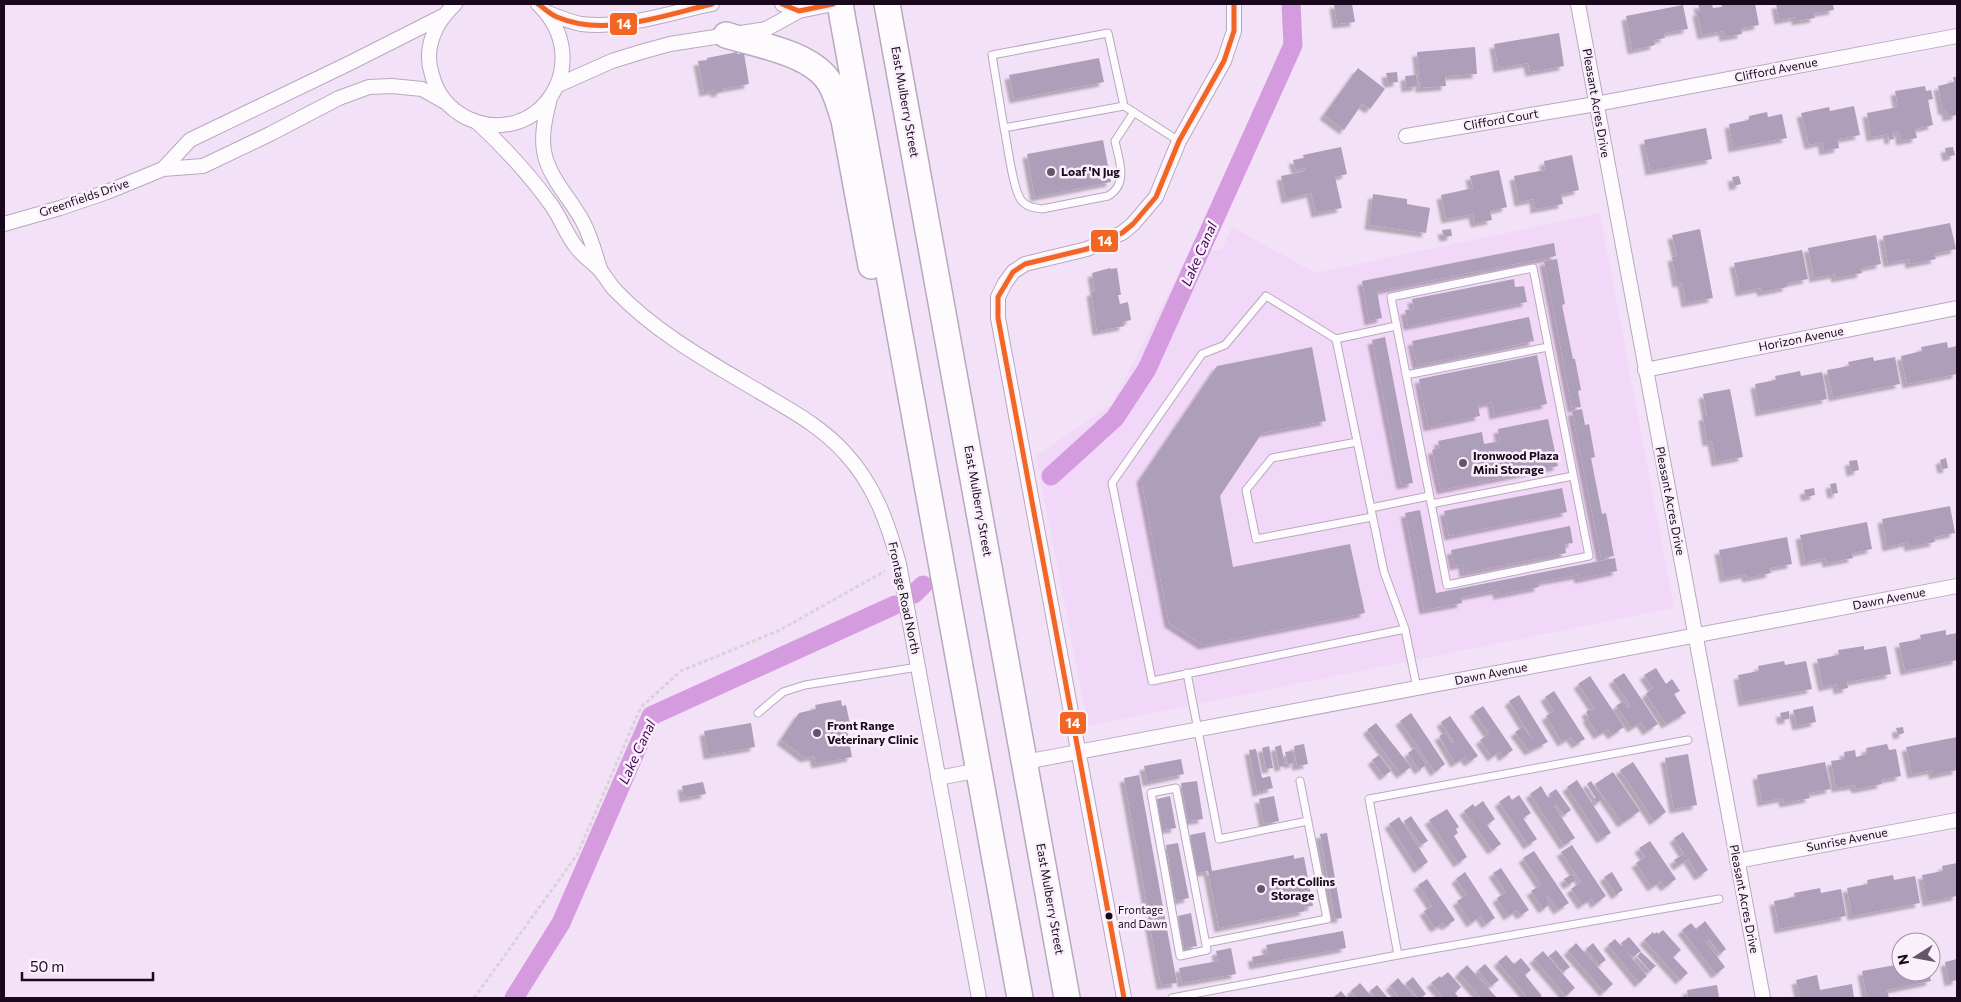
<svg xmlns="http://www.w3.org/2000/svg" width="1961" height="1002" font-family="Commissioner,sans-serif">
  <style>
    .built { fill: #f2d8f8 }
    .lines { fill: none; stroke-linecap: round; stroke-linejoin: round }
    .canal { stroke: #d49bdf; stroke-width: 19 }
    .building { fill: #ad9eb9; filter: url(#shadow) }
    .lane-casing { stroke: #b9a8bd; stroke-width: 9 }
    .street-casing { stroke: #b9a8bd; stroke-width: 16 }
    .highway-casing { stroke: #b9a8bd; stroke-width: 28 }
    .path { stroke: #d9d3d9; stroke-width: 3; stroke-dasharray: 4 2.5; stroke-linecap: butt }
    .lane { stroke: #fdfbfe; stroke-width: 7 }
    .street { stroke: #fdfbfe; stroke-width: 14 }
    .highway { stroke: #fdfbfe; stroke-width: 25 }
    .bus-1-casing { stroke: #faf0fc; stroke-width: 9 }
    .bus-1 { stroke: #f26522; stroke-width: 5 }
    .poi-dot { fill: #665469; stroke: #faf0fc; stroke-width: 2 }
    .bus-dot { fill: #1a081d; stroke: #faf0fc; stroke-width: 2 }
    .labels { text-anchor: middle; stroke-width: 5; stroke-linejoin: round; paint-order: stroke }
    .bus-label { font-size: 11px; fill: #1a081d; stroke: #faf0fc; text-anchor: start }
    .street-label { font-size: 12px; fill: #1a081d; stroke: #faf0fc }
    .poi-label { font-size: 12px; font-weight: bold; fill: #1a081d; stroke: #faf0fc; text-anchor: start }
    .water-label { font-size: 14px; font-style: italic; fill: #490056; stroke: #faf0fc }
    .line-badge { stroke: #faf0fc; stroke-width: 2 }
    .badge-label { font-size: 14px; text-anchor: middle; font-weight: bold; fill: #fff }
  </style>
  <defs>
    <filter id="shadow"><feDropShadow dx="-4.5" dy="4.5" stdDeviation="1" flood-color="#0004"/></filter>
  </defs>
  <rect width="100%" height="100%" fill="#f3e2f7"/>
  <path class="built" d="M1600 213 1674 608 1088 726 1036 456 1112 404 1187 256 1222 249 1232 227 1316 273Z"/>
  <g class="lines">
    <path class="canal" d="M1051 476 1115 418 1147 369 1293 45 1291 4
      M914 594 923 585
      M514 998 561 923 651 716 895 605"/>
  </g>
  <path class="building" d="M1334 4H1352L1355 22 1337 24Z
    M1698 4H1712L1713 8 1722 7 1721 4H1755L1759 25 1741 28 1742 34 1724 37 1723 31 1702 35 1697 12 1700 11Z
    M1776 4H1833L1834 10 1814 13 1815 18 1796 21V17L1779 20Z
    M1683 5 1688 29 1664 33 1665 38 1654 40 1655 45 1632 50 1626 16Z
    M1559 33 1564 66 1530 72 1528 63 1498 68 1494 44Z
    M1475 47 1477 74 1445 76 1446 86 1420 88 1417 52Z
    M737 52V54L744 53 749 84 721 89V92L715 93V90L704 92 698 61 707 60V58Z
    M1099 58 1104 82 1014 99 1009 75Z
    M1358 68 1385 89 1370 109 1362 104 1344 130 1324 115Z
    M1397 72 1398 82 1388 83 1386 73Z
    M1416 75 1418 86 1406 88 1405 76Z
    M1953 77H1957V115L1947 117 1946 110 1943 111 1938 86 1954 82Z
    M1925 86 1926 91 1931 90 1933 99 1928 100 1933 125 1915 129 1917 138 1901 141 1899 132 1893 133 1894 139 1889 140 1888 134 1871 137 1867 113 1898 107 1895 91Z
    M1854 106 1860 135 1838 139 1839 148 1824 151 1822 142 1809 145 1801 113 1829 107 1830 111Z
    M1767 112 1768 117 1782 114 1787 138 1733 148 1729 124 1749 120V116Z
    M1706 128 1712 159 1650 171 1644 140Z
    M1103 140 1111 182 1035 197 1027 154Z
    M1341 147 1347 174 1335 177 1342 208 1316 213 1311 193 1286 199 1281 176 1306 171V168L1296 170 1293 160 1304 158 1303 155Z
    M1953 147 1955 155 1947 157 1945 148Z
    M1572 155 1579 190 1561 194 1563 204 1535 209 1534 199 1519 202 1514 176 1545 170 1544 161Z
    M1499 170 1507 207 1490 211 1492 220 1475 223 1473 214 1446 219 1441 195 1473 188 1470 176Z
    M1739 176 1741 184 1734 186 1732 177Z
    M1373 194 1407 199V204L1430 208 1426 233 1369 225Z
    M1950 223 1956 249 1934 254 1936 259 1910 264 1909 259 1888 263 1883 236Z
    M1451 229 1452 236 1444 237 1442 230Z
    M1700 229 1713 298 1686 303 1682 282 1677 283 1672 257 1677 256 1672 235Z
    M1876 235 1881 264 1861 268 1862 273 1836 278 1835 274 1814 278 1808 248Z
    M1554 243 1556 256 1377 291 1382 318 1369 321 1362 281Z
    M1802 250 1808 279 1787 283V287L1762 292 1761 288 1740 292 1734 263Z
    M1557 259 1565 304 1562 305 1573 359H1575L1581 390 1578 391 1581 407 1572 408 1544 261Z
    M1110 268 1111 269 1117 268 1121 295H1118L1120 304 1128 302 1131 320 1123 322 1124 326 1097 331 1091 292 1095 291 1092 273Z
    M1514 279 1515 287 1524 286 1527 302 1408 326 1405 310 1414 309 1412 299Z
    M1529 317 1534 341 1417 365 1412 341Z
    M1385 337 1413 483 1401 485 1372 340Z
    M1947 342 1948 348 1957 346V374L1907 384 1901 356 1922 351 1921 347Z
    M1312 347 1326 421 1262 433 1220 496 1233 567 1350 544 1365 613 1203 645 1169 623 1141 478 1217 366Z
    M1537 355 1547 404 1494 415 1492 402 1478 405 1480 416 1428 427 1419 379Z
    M1873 357 1874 361 1895 357 1900 384 1833 397 1827 370 1849 366 1848 362Z
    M1800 371 1801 376 1822 372 1827 399 1760 412 1755 384 1776 380 1775 376Z
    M1730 389 1743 457 1716 462 1712 441 1707 442 1703 416H1707L1703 394Z
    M1582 409 1585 425 1589 424 1595 457 1591 458 1602 514 1606 513 1614 556 1601 558 1572 411Z
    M1548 419 1558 466 1441 490 1432 450 1440 448 1438 441 1482 432 1484 444 1500 441 1498 429Z
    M1946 458 1948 468 1942 469 1940 460Z
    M1857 460 1859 470 1851 472 1849 461Z
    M1836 483 1838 493 1832 494 1830 484Z
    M1562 488 1567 512 1449 536 1444 511Z
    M1814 488 1815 495 1806 497 1804 490Z
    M1950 506 1955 533 1934 537 1935 542 1909 547 1908 542 1887 547 1882 519Z
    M1420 510 1436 593 1615 558 1617 571 1579 579 1578 575 1538 582 1539 587 1498 595 1497 590 1461 597 1462 603 1424 610 1405 513Z
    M1867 522 1872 549 1852 553 1853 558 1827 563 1826 558 1805 562 1800 535Z
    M1570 526 1573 543 1565 544 1566 553 1464 573 1463 564 1454 566 1451 550Z
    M1787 537 1792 564 1770 568 1771 573 1747 578 1746 574 1724 578 1719 550Z
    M1946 630V635L1957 633V660L1905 671 1899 643 1921 639 1920 635Z
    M1864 646V650L1886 646 1891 674 1847 682 1848 688 1838 690 1837 684 1823 687 1817 659 1839 655 1838 650Z
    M1784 661 1785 665 1806 661 1812 689 1743 702 1738 675 1759 671 1758 666Z
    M1656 668 1666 684 1672 679 1680 691 1674 694 1686 713 1666 724 1646 694 1653 688 1644 675Z
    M1624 673 1658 724 1647 731 1641 722 1632 728 1616 706 1623 701 1628 708 1631 706 1613 680Z
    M1590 676 1624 727 1612 735 1608 729 1598 735 1587 718 1589 717 1586 712 1590 709 1592 711 1595 709 1578 684Z
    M1554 691 1585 739 1576 744 1571 737 1562 742 1546 716 1554 711 1545 697Z
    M1519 695 1548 742 1529 751 1515 732 1523 727 1535 743 1509 701Z
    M841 700 842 706 846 705 850 724 846 725 852 757 816 764 814 756 805 758 781 740 799 713 816 709 815 705Z
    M1483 706 1513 750 1503 757 1500 751 1492 757 1480 740 1489 734 1474 712Z
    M1813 706 1816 722 1797 726 1793 710Z
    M1789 711V719L1782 720 1780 713Z
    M1411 713 1445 764 1435 772 1400 721Z
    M1450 716 1478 756 1469 762 1465 757 1455 763 1439 736 1445 733 1452 743 1454 742 1441 722Z
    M751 723 755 747 708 755 704 731Z
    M1376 723 1411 767 1401 774 1368 731V729Z
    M1903 727 1904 733 1898 735 1896 728Z
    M1957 737V770L1933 775V770L1912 774 1906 747Z
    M1304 744 1308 764 1297 766 1294 746Z
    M1887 744 1889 750 1896 749 1901 776 1881 780 1882 784 1856 789 1855 785 1836 788 1831 761 1845 759 1844 752 1855 750 1856 757 1867 754 1866 748Z
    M1281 745 1285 766 1279 767 1275 747Z
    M1269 746 1273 768 1266 769 1262 748Z
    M1415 748 1426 765 1419 770 1408 753Z
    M1256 749 1262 778 1270 776 1273 788 1257 792 1249 750Z
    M1292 751 1295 763 1288 764 1285 752Z
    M1688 754 1697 805 1674 809 1665 758Z
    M1379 755 1391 771 1384 776 1372 760Z
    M1181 759 1184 774 1147 782 1144 766Z
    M1633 762 1666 812 1654 821 1620 770Z
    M1825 762 1831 789 1809 793 1810 798 1784 803 1783 798 1762 802 1757 775Z
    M1613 772 1640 811 1622 823 1595 784Z
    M1139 775 1163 907 1148 910 1124 778Z
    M1577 780 1611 833 1601 839 1567 787Z
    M1197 781 1203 819 1188 821 1181 783Z
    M1591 781 1603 799 1596 803 1594 799 1596 798 1587 784Z
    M703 782 706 794 684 798 682 786Z
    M1541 786 1548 798 1551 796 1549 794 1556 789 1571 810 1564 815 1556 805 1554 806 1575 838 1564 845 1530 794Z
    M1509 795 1512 800 1519 795 1531 813 1523 818 1537 839 1528 845 1499 802Z
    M1170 796 1176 828 1162 830 1157 799Z
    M1274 796 1279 821 1264 824 1259 799Z
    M1483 801 1495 819 1487 825 1501 844 1492 850 1464 811 1473 804 1475 807Z
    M1447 809 1459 827 1456 829 1458 833 1454 836 1467 857 1458 863 1429 820Z
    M1411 816 1428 841 1421 845 1404 821Z
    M1399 817 1428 862 1418 869 1389 824Z
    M1205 832 1212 871 1294 855V859L1304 857 1313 906 1304 907 1305 911 1219 928 1208 871 1197 873 1190 835Z
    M1683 832 1708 870 1699 876 1688 859 1678 866 1674 860 1684 854 1674 838Z
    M1327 833 1342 918 1335 919 1320 834Z
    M1650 841 1676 879 1665 887 1661 881 1652 887 1636 863 1645 857 1639 848Z
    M1178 843 1189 898 1176 901 1166 845Z
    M1572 845 1606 896 1595 904 1592 898 1582 905 1571 889 1581 882 1561 852Z
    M1534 851 1569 903 1558 910 1548 896 1546 897 1550 904 1543 909 1531 891 1541 885 1523 858Z
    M1957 863V896L1927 902 1922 875 1943 871 1942 866Z
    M1501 868 1529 910 1521 915 1517 910 1508 916 1497 898 1506 892 1493 873Z
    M1465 872 1495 918 1486 924 1481 916 1471 923 1457 901 1467 895 1456 879Z
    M1612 872 1623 890 1616 895 1604 877Z
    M1572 874 1576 880 1568 885 1564 879Z
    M1893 875 1894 880 1915 876 1920 903 1852 916 1847 888 1868 884 1867 880Z
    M1427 879 1455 920 1446 926 1443 923 1435 928 1424 911 1432 906 1418 885Z
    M1820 888 1821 893 1841 889 1846 916 1779 929 1774 901 1795 897 1794 893Z
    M1164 913 1177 983 1161 985 1148 916Z
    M1191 913 1197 946 1184 948 1178 916Z
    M1705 921 1726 949 1720 954 1709 939 1706 942 1725 967 1716 974 1682 930 1691 923 1696 929Z
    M1663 930 1681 950 1673 957 1688 973 1680 980 1644 940 1653 932 1654 934 1657 932 1658 934Z
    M1343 931 1346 948 1254 965 1252 957 1268 954 1266 945Z
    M1629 937 1641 951 1633 957 1627 952 1647 976 1639 983 1608 945 1615 939 1621 946 1623 945 1621 943Z
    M1576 943 1613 984 1604 992 1568 951Z
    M1593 943 1606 960 1599 965 1586 949Z
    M1231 948 1236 974 1182 983 1179 968 1218 961 1216 951Z
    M1556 950 1570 967 1563 972 1549 956Z
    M1543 951 1575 988 1566 996 1534 959Z
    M1641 952 1656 966 1650 971 1637 956Z
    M1506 955 1514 964 1521 958 1531 970 1525 975 1542 996 1538 998H1528L1498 962Z
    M1957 959V980L1949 982 1945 962Z
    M1485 964 1499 980 1491 986 1478 970Z
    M1901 964V972H1929L1931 981 1887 990 1889 998H1867L1862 971Z
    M1467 965 1497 998H1481L1459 973Z
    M1448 972 1461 987 1455 993 1459 998H1444L1431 983 1440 976 1441 978Z
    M1817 975 1820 990 1852 984 1854 998H1800L1796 980Z
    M1413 977 1426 994 1421 998H1418L1406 983Z
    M1398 978 1415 998H1400L1390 986Z
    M1360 983 1372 997 1374 995 1370 991 1377 985 1388 998H1357L1351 991Z
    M1717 985 1719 998H1688L1687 990Z
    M1341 991 1347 998H1333Z"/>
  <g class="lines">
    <g class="lane-casing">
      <path id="lane" d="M1124 106 1108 33 992 55 1004 128 1124 106 1179 141
        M1004 128C1008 145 1012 187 1021 200 1026 207 1035 208 1042 209L1108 196C1129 184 1119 160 1115 141L1134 112
        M1533 268 1589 556 1447 585 1391 297Z
        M1336 339 1396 326
        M1406 375 1548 347
        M1357 442 1272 458 1246 490 1256 539 1372 517
        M1431 504 1573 476
        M1371 508 1429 496
        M1405 629 1152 681 1112 483 1202 354 1225 345 1266 296 1336 339 1384 572 1405 629 1417 688
        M1187 673 1219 839 1308 821
        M758 713 783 692 805 685 918 667
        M1176 788 1207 950 1180 956 1151 793Z
        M1206 943 1327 919 1300 781
        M1398 955 1369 799 1688 740
        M1172 998 1398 955 1719 899"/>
    </g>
    <g class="street-casing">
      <path id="street" d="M455 4C435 23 423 48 432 75 437 94 449 109 467 118 538 151 598 62 538 4
        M782 4 799 11
        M1578 4 1763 998
        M548 13C558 17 570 22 581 24 626 29 668 13 712 4
        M558 85 612 61 641 52 670 44 766 29 799 11 833 4
        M550 98C546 115 541 133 544 151 548 177 571 199 583 222 591 237 595 253 600 269
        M477 122C505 148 530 175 552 206 561 219 567 236 577 248 583 256 592 262 599 269 605 275 609 284 615 290 656 333 709 362 760 392 790 410 821 426 845 453 874 484 888 523 899 564L979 998
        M1406 136 1596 104 1957 36
        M163 169 190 140 352 62 443 16
        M4 224 60 208 107 192 163 169 203 166 270 134 339 98 369 87 392 86 422 89 445 102
        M1645 370 1957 308
        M1025 762 1957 586
        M938 778 980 770
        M1737 861 1957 820
        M1124 998 998 318V297L1005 283 1013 272 1025 264 1087 249 1122 233 1133 224 1156 197 1179 141 1224 61 1234 31V4"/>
    </g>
    <g class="highway-casing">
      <path id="highway" d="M840 4 1020 998
        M887 4 1067 998
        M726 35C758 45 812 53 830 83 837 95 840 108 844 120L871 266"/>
    </g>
    <path class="path" d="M474 998 577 855 641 707 681 671 780 630 885 571"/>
    <use href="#lane" class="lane"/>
    <use href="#street" class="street"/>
    <use href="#highway" class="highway"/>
    <g class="bus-1-casing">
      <path id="bus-1" d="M538 4C544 8 550 14 557 17 605 38 664 15 712 4
        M782 4 799 11 833 4
        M1124 998 998 318V297L1013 272 1025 264 1087 249 1122 233 1133 224 1156 197 1179 141 1224 61 1234 31V4"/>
    </g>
    <use href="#bus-1" class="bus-1"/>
  </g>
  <g class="poi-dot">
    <circle cx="1051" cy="172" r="5"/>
    <circle cx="1463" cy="463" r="5"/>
    <circle cx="817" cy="733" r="5"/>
    <circle cx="1261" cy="889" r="5"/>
  </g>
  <circle class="bus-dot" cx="1109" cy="916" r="4.5"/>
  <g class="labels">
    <g class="bus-label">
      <text x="1118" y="914">Frontage<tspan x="1118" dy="14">and Dawn</tspan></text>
    </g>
    <g class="street-label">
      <text transform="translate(1776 70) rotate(-11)" y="4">Clifford Avenue</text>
      <text transform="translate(905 102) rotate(80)" y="4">East Mulberry Street</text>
      <text transform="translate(1596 103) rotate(80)" y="4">Pleasant Acres Drive</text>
      <text transform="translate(1501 120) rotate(-10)" y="4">Clifford Court</text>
      <text transform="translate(84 198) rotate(-19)" y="4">Greenfields Drive</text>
      <text transform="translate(1801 339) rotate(-11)" y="4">Horizon Avenue</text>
      <text transform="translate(978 501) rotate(80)" y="4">East Mulberry Street</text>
      <text transform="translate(1670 501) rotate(79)" y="4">Pleasant Acres Drive</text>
      <text transform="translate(904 598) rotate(78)" y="4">Frontage Road North</text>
      <text transform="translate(1889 599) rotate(-11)" y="4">Dawn Avenue</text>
      <text transform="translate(1491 674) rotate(-11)" y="4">Dawn Avenue</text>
      <text transform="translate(1847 840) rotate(-11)" y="4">Sunrise Avenue</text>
      <text transform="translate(1050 899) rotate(80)" y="4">East Mulberry Street</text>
      <text transform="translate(1744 899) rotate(79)" y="4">Pleasant Acres Drive</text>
    </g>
    <g class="poi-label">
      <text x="1061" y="176">Loaf 'N Jug</text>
      <text x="1473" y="460">Ironwood Plaza<tspan x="1473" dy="14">Mini Storage</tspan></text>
      <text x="827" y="730">Front Range<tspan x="827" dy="14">Veterinary Clinic</tspan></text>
      <text x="1271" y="886">Fort Collins<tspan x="1271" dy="14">Storage</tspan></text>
    </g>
    <g class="water-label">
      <text transform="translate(1199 254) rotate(-66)" y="5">Lake Canal</text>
      <text transform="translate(637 752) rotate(-65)" y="5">Lake Canal</text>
    </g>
  </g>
  <g class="line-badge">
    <rect x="609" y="12" width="29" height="24" rx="5" fill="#f26522"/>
    <rect x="1090" y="229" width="29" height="24" rx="5" fill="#f26522"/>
    <rect x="1059" y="711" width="28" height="24" rx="5" fill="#f26522"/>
  </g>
  <g class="badge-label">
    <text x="624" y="29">14</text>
    <text x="1105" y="246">14</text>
    <text x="1073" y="728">14</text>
  </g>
  <rect width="1961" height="1002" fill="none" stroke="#1a081d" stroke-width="10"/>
  <g transform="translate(1916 957) rotate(259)"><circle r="24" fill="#faf0fc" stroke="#a093a3"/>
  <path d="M0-4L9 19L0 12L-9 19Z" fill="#665469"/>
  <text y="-8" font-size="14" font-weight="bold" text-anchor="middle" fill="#1a081d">N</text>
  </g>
  <path d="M22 972v8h131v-8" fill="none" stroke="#1a081d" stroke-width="2.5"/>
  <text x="30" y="972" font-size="15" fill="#1a081d" stroke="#faf0fc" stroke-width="4" paint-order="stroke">50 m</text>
</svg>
